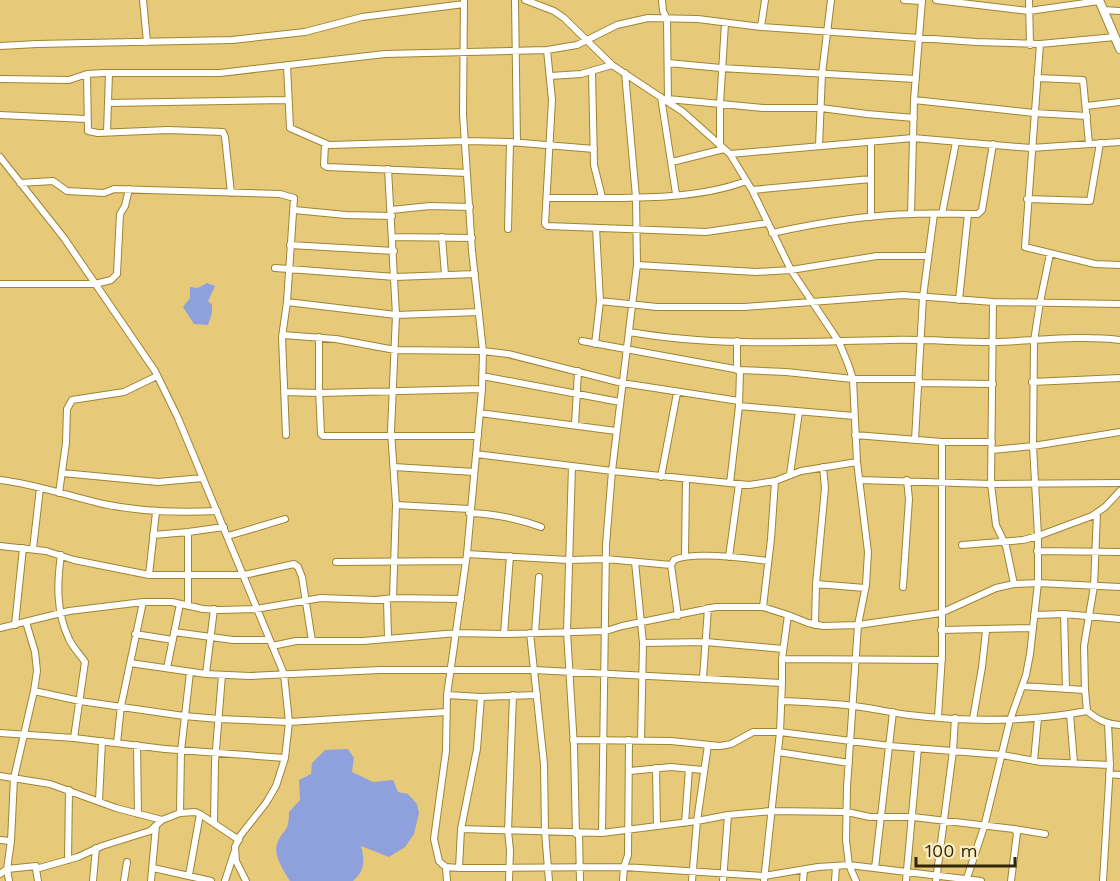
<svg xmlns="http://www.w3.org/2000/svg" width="1120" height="881" font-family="'Work Sans',sans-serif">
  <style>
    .water { fill: #8ea1dd }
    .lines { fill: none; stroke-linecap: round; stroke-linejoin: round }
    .street-casing { stroke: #9f8433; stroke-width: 8 }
    .secondary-casing { stroke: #9f8433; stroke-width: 10 }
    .street { stroke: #fff; stroke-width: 6 }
    .secondary { stroke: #fff; stroke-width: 8 }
  </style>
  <rect width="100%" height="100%" fill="#e6ca7a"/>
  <path class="water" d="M207 283 215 286 208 301 212 305V313L208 325 194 324 183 307 190 298V287L198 288Z
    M348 749 354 758 352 772 373 782 393 780 398 792 408 794 417 804 419 813 414 834 405 847 389 857 361 846C365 861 365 870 353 881H290C284 871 273 856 277 844 283 828 289 834 289 812L300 800 299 780 311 774 312 763 325 750Z"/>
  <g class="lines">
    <g class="street-casing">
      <path id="street" d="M143 0 147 42
        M464 0 463 114 472 251 483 351 482 389 467 554 447 695 446 751 434 839 439 861 442 864 446 867 459 868 624 867 764 876 818 867 849 865 981 881
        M515 0 517 142
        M525 0 554 11 564 18 612 65 683 112 730 154 752 190 791 270 839 342 848 364 853 379 857 462 868 552 866 585 858 625 847 787 846 840 849 865 856 881
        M662 0 663 11 667 19 668 101
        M904 0 922 1
        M936 0 1029 11 1099 1
        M1029 0 1030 45
        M1103 10 1120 11
        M761 27 765 0
        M1040 44 1025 247 1095 264 1120 265
        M0 46 37 44 232 40 305 32 362 17 464 4
        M547 50 552 100 545 224 547 226 706 232 767 223
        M668 63 721 68 916 79
        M287 65 290 128 329 145 466 141 510 142 594 149
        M592 72 594 165 602 197
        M87 74 88 131 98 133 168 130 223 132 225 137 231 193
        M550 76 581 74 612 65
        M1037 78 1083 80 1089 144
        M0 79 69 80 87 74 104 73H220L385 54 547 50 577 45 617 25 648 18 698 19 761 27 976 42 1040 44 1115 37
        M661 97 676 194
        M668 99 763 108H821L867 114 914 118
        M914 100 1034 113 1087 116
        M108 103 288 100
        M1086 106 1120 102
        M0 115 86 119
        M107 132 109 73
        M871 142V217
        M325 144 324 165 327 167 467 173
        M720 146V104L725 23
        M819 146 822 74 831 0
        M730 154 913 138 1031 148 1120 142
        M0 157 64 238 155 371 178 418 284 674 289 722 285 758 276 786 266 803 240 836 235 847 236 861 246 881
        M672 162 724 149
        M388 169 396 315 391 431 396 505 393 598
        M20 183 53 181 67 191 104 193 114 189 280 194 294 198 287 302 282 337 286 435
        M752 190 871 179
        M547 198C608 197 689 203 746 181
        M1027 199 1090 201 1100 143
        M294 210 346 215 392 216
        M391 210 430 206 470 207
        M911 214 914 100 922 0
        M942 214 956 142
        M508 229 510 142
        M772 233C817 223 866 215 913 214 935 213 956 214 978 214L982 210 993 144
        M393 237 472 238
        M442 237 445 275
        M290 245 394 251
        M637 265 756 272 791 270 877 256H928
        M275 268 395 277 475 274
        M0 284H95L111 280 117 274 120 214 125 206 129 189
        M959 300 968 214
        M600 301 657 307H744L903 295 993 302 1120 304
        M287 302 396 315 479 312
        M993 302 991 484 996 525 1006 546 1014 584
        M630 332C715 347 803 342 889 340 923 339 958 342 993 342 1036 341 1077 335 1120 340
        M283 335 336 339 395 350 483 351 508 354 622 383 739 401
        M319 337V388L321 434 323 436H478
        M582 341 740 370 786 372 853 379H919
        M595 344 600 301 596 228
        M737 370V341
        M482 376 620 402
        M1032 382 1120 378
        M919 383 993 384
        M284 392 320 393 482 389
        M739 406 854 416
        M480 413 616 431
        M575 425 578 371
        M855 435 942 442H992
        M915 440 923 297 934 214
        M992 450 1033 446 1120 432
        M476 454 612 471 749 485 775 481 801 471 857 462
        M572 466 567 632 574 747 576 834
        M394 467 474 472
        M62 473 158 482 203 478
        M790 474 799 412
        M661 477 677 393
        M0 480C35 484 68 496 103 504 141 512 178 513 217 511
        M859 480 991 484 1120 483
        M730 483 739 406 740 370
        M59 493 66 443 67 409 72 400 124 392 157 376
        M396 505 470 509
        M469 513C496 514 517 518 541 527
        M188 532V606
        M153 535 188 532 224 527
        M228 536 285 519
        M962 545 1023 540 1038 536 1092 516 1105 507 1120 491
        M0 546 46 551 74 560 149 575H244L294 564 298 567 302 577 312 641
        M33 549 40 488
        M1037 551 1120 552
        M467 554 568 560 606 559 671 565
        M61 555C57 583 56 612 69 639 73 648 80 654 85 662L74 738
        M685 556 686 479
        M729 557 739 484
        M336 562 466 561
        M635 562 643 643 706 642 783 649
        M149 575 156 512
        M816 584 865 588
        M903 587 909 499 907 480
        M387 600 388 638
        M763 607 771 539 775 481
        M1064 614 1066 689
        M1034 615 1064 614 1120 619
        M678 616 671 565 674 560C693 551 746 558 768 561
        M15 625 23 548
        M815 625 816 584 825 488 823 467
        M0 628 69 611 143 602H172L203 609 220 610 256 609 321 598 376 600 393 598 461 599
        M941 630 1033 628
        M174 632 233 640H269
        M530 633 544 764 545 832 549 881
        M535 633 539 577
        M135 634 173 640
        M504 634 510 556
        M272 646 296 641H363L457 633 504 634 606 631 622 626 716 607H763L788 615
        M782 659 942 660
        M130 663 206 674 250 676 380 670H534L782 683V659L788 615 808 623 823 626 858 625 941 613 996 588 1014 584 1038 583 1120 587
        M167 668 180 604
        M206 674 214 609
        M703 678 708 608
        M1022 686 1085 690
        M34 691 80 701 184 716 219 719 289 722 446 712
        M447 695 481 697 537 695
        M781 701C805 702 830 703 854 706 873 708 891 713 909 715 968 722 1029 722 1087 711 1098 720 1106 724 1120 725
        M1087 711 1085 690 1084 646 1094 586 1097 513
        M1070 714 1074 763
        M938 717 942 655V442
        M973 719 982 667 986 631
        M0 733 74 738 165 749 285 758
        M573 740 671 741 720 746 731 744 753 732H780L890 746 1002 755 1041 762 1110 765
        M641 740 643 643
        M117 743 121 706 143 602
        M137 745 138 814
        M778 752 849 763
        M1034 761 1038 718
        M656 768 657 826
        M630 771 671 767 703 770
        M1109 774 1120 775
        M0 776 50 784 116 808 162 820
        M99 801 102 741
        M180 813 181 751 190 672
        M214 823 215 762 222 675
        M685 823 689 769
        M461 829 602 833 697 821 728 815 771 811 847 812 870 817H913L1014 829 1017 833 1011 881
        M1014 829 1045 834
        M602 833 606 545 612 471 637 265 636 197 625 73
        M579 834 580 881
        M0 840 11 841
        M68 860 69 790
        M446 867 447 881
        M153 868 211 881
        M459 868 461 829 477 749 481 697
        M875 868 893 712
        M36 869 38 881
        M0 874 7 869 36 866V869L78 857 102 846 150 831 162 820 180 813 195 812 200 814 239 840
        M189 875 200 814
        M967 878 984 827 1010 720 1026 675 1030 654 1038 583V536L1033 446 1034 341 1040 302 1050 254
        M9 881 7 869 11 841 14 778 34 691 37 671 35 652 26 622
        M93 881 96 848
        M124 881 127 862
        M151 881 156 826
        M225 881 234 853
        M509 881 510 850 508 831 513 695
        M623 881 624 867 628 855 629 740
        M692 881 697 821 708 745
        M723 881 728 815
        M764 881 780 732 782 683
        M803 881 804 870
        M835 881 836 866
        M906 881 918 748
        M936 881 953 751 955 718
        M1103 881 1110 765 1108 724"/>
    </g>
    <g class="secondary-casing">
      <path id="secondary" d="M1099 0 1120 49"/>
    </g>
    <use href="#street" class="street"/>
    <use href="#secondary" class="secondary"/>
  </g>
  <path d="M916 857v9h99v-9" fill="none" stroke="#312604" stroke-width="3"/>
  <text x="925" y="857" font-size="18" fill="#312604" stroke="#faedc6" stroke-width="4.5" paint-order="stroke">100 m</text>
</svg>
